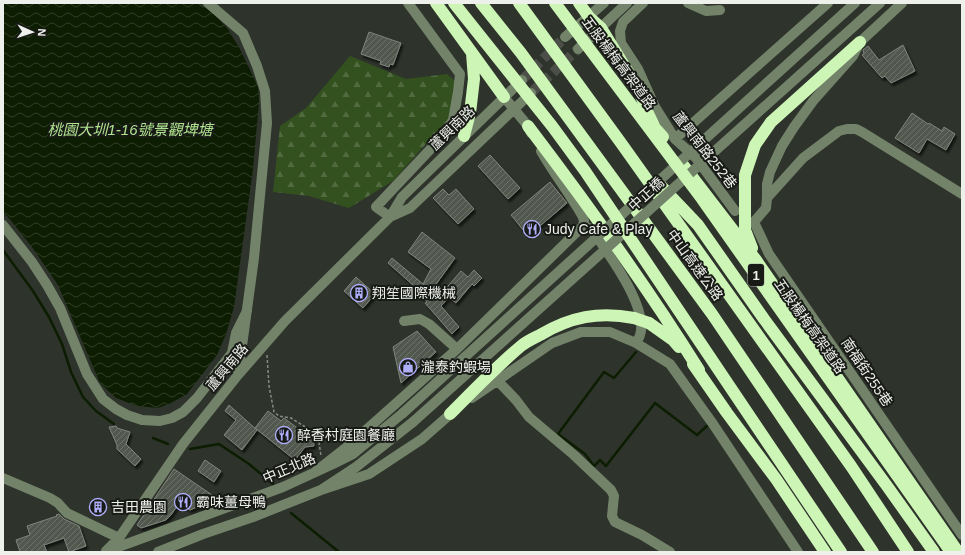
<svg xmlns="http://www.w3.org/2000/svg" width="965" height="555" font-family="Helvetica,'Noto Sans TC',sans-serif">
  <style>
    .forest { fill: url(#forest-firs) }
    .water { fill: url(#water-waves) }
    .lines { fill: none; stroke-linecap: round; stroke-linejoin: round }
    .stream { stroke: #0c1d01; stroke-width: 2.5 }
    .building { fill: url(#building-hatch); stroke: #7f847b; filter: url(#shadow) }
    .minor-tunnel { stroke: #4b4f48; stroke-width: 10; stroke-dasharray: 10 5; stroke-linecap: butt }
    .path { stroke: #868a84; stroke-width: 1.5; stroke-dasharray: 3 2; stroke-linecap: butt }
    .minor { stroke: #73836a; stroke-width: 10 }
    .highway { stroke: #cdf6b6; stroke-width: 12 }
    .minor-bridge { stroke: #73836a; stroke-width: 10 }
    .highway-bridge { stroke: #cdf6b6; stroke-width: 12 }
    .labels { text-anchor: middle; stroke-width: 4; stroke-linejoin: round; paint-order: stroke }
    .shield { fill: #181a16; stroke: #adb0ab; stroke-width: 1 }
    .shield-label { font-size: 13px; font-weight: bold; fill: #edf0eb }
    .street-label { font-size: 14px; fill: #edf0eb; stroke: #181a16 }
    .poi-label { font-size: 14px; fill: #edf0eb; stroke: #181a16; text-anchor: start }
    .water-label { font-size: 15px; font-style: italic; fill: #aee28e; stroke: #181a16 }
  </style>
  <defs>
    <pattern id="forest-firs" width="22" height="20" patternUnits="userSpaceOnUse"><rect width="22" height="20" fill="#33511f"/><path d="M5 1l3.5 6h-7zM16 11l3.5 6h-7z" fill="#516a40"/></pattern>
    <pattern id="water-waves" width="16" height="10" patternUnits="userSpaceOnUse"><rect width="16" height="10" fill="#0c1d01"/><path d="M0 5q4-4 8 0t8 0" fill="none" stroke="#303e26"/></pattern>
    <pattern id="building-hatch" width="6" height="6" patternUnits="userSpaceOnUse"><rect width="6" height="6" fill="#535950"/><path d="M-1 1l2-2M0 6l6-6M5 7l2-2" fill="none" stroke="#6c7169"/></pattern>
    <filter id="shadow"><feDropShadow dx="2" dy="3" stdDeviation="1" flood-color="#0009"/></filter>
  </defs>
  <rect width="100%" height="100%" fill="#2e332b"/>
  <path class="forest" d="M350 56 406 79 447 74 456 82 448 119 393 181 349 208 309 196 273 192 280 126 306 108Z"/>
  <path class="water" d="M3 3H198L212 12 227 28 240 49 258 87 259 102 253 169 234 307 226 334 217 355 187 394 171 403 158 408 137 406 116 398 100 383 58 285 32 247 8 217 3 213Z"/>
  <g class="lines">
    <path class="stream" d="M3 250 33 291 49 317 62 344 71 372 83 397 96 411 114 424
      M636 352 614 378 604 372 558 434 585 454 594 466 600 460 606 466 655 403 697 435 709 424
      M153 438 168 444
      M190 449 219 444 249 464 273 484
      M291 513 339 552"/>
  </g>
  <path class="building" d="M369 32 401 43 393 65 390 64 389 67 380 64 381 61 361 54Z
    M903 45 915 71 891 83 885 76 882 78 862 55 864 54 863 50 868 46 879 60Z
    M912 113 928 124 929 123 942 131 944 127 955 134 946 150 927 139 919 153 895 138Z
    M490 155 520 188 508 199 478 166Z
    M550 182 567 203 528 236 511 215Z
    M443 189 449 195 456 189 474 209 458 224 433 198Z
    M422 232 455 258 429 294 436 300 461 271 468 277 474 270 482 278 474 286 472 284 456 303 449 297 441 306 459 327 452 334 425 303 427 302 414 286 388 263 392 258 423 284 431 269 408 252Z
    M356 277 375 294 363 308 344 291Z
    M417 331 436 352 401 383 393 347Z
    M229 405 257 430 242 450 224 435 236 420 225 411Z
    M268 411 281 421 284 418 308 436H313L314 446 305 447 295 460 255 428Z
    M116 426 117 428 130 432 126 444 141 459 135 466 117 449V445L109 427Z
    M205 460 221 471 214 482 198 471Z
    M174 469 218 499 204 504 190 510 179 503 171 515 166 520 141 528 137 525Z
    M59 514 64 519 79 526 86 546 69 552 64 538 44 545 47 552H20L16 540 30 535 27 526 57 516 56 515Z"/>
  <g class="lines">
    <path class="minor-tunnel" d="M522 80 565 37
      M531 93 578 49"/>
    <path class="path" d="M267 355 269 386 274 412 279 416 291 418 318 435 321 456"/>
    <path class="minor" d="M208 3 243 33 257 66 265 91 267 123 254 258 238 375
      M643 3 623 22 620 31 621 43 638 69 655 107 675 139 696 158 735 211
      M688 3 706 11 720 10
      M902 3 860 42 853 56 813 101 794 127 782 146 770 172 767 184V198L766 208 754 222 769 254 962 535
      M565 37 604 3
      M578 49 627 3
      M504 97 528 126 531 133
      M675 139 828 3
      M767 198 803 158 839 131 847 129H856L862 132 962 194
      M390 217 376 207 440 139 453 120 458 92 460 74 408 3
      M390 217 410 208 531 93
      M3 225 32 262 47 285 60 308 87 374 103 399 116 409 127 415 142 420 160 421 172 418 183 412 197 398 232 353 236 333 247 311
      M583 226 587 227 592 230C607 252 649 307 640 335 640 337 637 340 636 343
      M404 321 420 319 429 324 457 349
      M497 380 516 400 529 417 574 455 611 490 614 496 612 516 615 522 642 535 670 552
      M472 398 552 343 581 332H610L636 343 670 364 713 424 798 552
      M315 472 347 447 457 349 583 226 584 221 583 217C570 194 554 174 541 151
      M3 478 50 498 58 503 67 513 119 538
      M321 490 369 474 422 439 455 410
      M110 550 283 487 333 464 353 454 403 413
      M106 551 119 538 183 444 238 375 285 321 390 217 402 197 522 80
      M158 552 203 534 253 517 321 490 356 467 413 422"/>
    <path class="highway" d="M436 3 504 97
      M481 3 521 53 712 314 873 552
      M519 3 621 143 851 466 908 552
      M579 3 589 17 601 28 639 90 646 109 655 128 663 137
      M528 126C588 205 646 285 699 370
      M464 136 470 113 474 79 472 53
      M683 165 756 260 958 552
      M660 185 698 225 764 319 887 486 934 552
      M752 248 745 230V175L755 145 771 122 860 42
      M649 323 673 340 679 347
      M693 364 727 413 776 479 825 552
      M450 414C473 391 496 367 521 346 527 341 534 338 540 335 570 317 599 311 634 318"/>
    <path class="minor-bridge" d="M403 413 855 3
      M413 422 880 3"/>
    <path class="highway-bridge" d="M454 3 552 126 585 171 841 552
      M555 3 702 199 951 552
      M634 318 649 323"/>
  </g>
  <defs>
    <g id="restaurant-ring" transform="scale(0.9)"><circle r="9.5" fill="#181a16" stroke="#afaefa" stroke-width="1.5"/><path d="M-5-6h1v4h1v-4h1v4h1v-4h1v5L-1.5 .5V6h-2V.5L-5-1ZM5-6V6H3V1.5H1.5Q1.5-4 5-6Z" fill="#afaefa"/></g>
    <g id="building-ring" transform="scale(0.9)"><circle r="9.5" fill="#181a16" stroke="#afaefa" stroke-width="1.5"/><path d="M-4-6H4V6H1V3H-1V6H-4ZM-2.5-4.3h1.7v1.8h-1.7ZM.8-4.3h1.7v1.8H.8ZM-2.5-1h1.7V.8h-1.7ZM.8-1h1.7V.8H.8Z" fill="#afaefa"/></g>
    <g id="shop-ring" transform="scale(0.9)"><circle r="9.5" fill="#181a16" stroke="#afaefa" stroke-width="1.5"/><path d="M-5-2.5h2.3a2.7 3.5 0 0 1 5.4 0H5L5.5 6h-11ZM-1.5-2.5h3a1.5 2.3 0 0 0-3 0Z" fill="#afaefa"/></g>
  </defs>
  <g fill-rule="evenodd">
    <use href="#restaurant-ring" x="532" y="229"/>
    <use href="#building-ring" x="359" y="293"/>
    <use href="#shop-ring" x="408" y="367"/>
    <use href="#restaurant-ring" x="284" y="435"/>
    <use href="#restaurant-ring" x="183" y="502"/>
    <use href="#building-ring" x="98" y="507"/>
  </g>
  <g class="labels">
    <rect class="shield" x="748" y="264" width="16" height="22" rx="3"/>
    <g class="shield-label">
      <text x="756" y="280">1</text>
    </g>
    <g class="street-label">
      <text transform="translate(619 63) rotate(53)" y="5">五股楊梅高架道路</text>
      <text transform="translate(452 128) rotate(-44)" y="5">蘆興南路</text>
      <text transform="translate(705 150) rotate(52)" y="5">蘆興南路252巷</text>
      <text transform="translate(646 194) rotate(-42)" y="5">中正橋</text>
      <text transform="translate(695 265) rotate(54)" y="5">中山高速公路</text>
      <text transform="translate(810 326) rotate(55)" y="5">五股楊梅高架道路</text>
      <text transform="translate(227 367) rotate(-50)" y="5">蘆興南路</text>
      <text transform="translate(867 372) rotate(56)" y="5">南福街255巷</text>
      <text transform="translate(289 468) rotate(-23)" y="5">中正北路</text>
    </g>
    <g class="poi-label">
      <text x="545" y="234">Judy Cafe &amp; Play</text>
      <text x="372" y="298">翔笙國際機械</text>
      <text x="421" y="372">瀧泰釣蝦場</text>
      <text x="297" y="440">醉香村庭園餐廳</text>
      <text x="196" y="507">霸味薑母鴨</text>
      <text x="111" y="512">吉田農園</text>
    </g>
    <g class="water-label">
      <text x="130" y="135">桃園大圳1-16號景觀埤塘</text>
    </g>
  </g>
  <rect width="965" height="555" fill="none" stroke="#edf0eb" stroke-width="8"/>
  <g transform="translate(32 32) rotate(93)" stroke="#181a16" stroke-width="3" paint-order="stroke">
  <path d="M0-3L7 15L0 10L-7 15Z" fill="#edf0eb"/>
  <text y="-6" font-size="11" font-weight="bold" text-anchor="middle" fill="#edf0eb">N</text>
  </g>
</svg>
